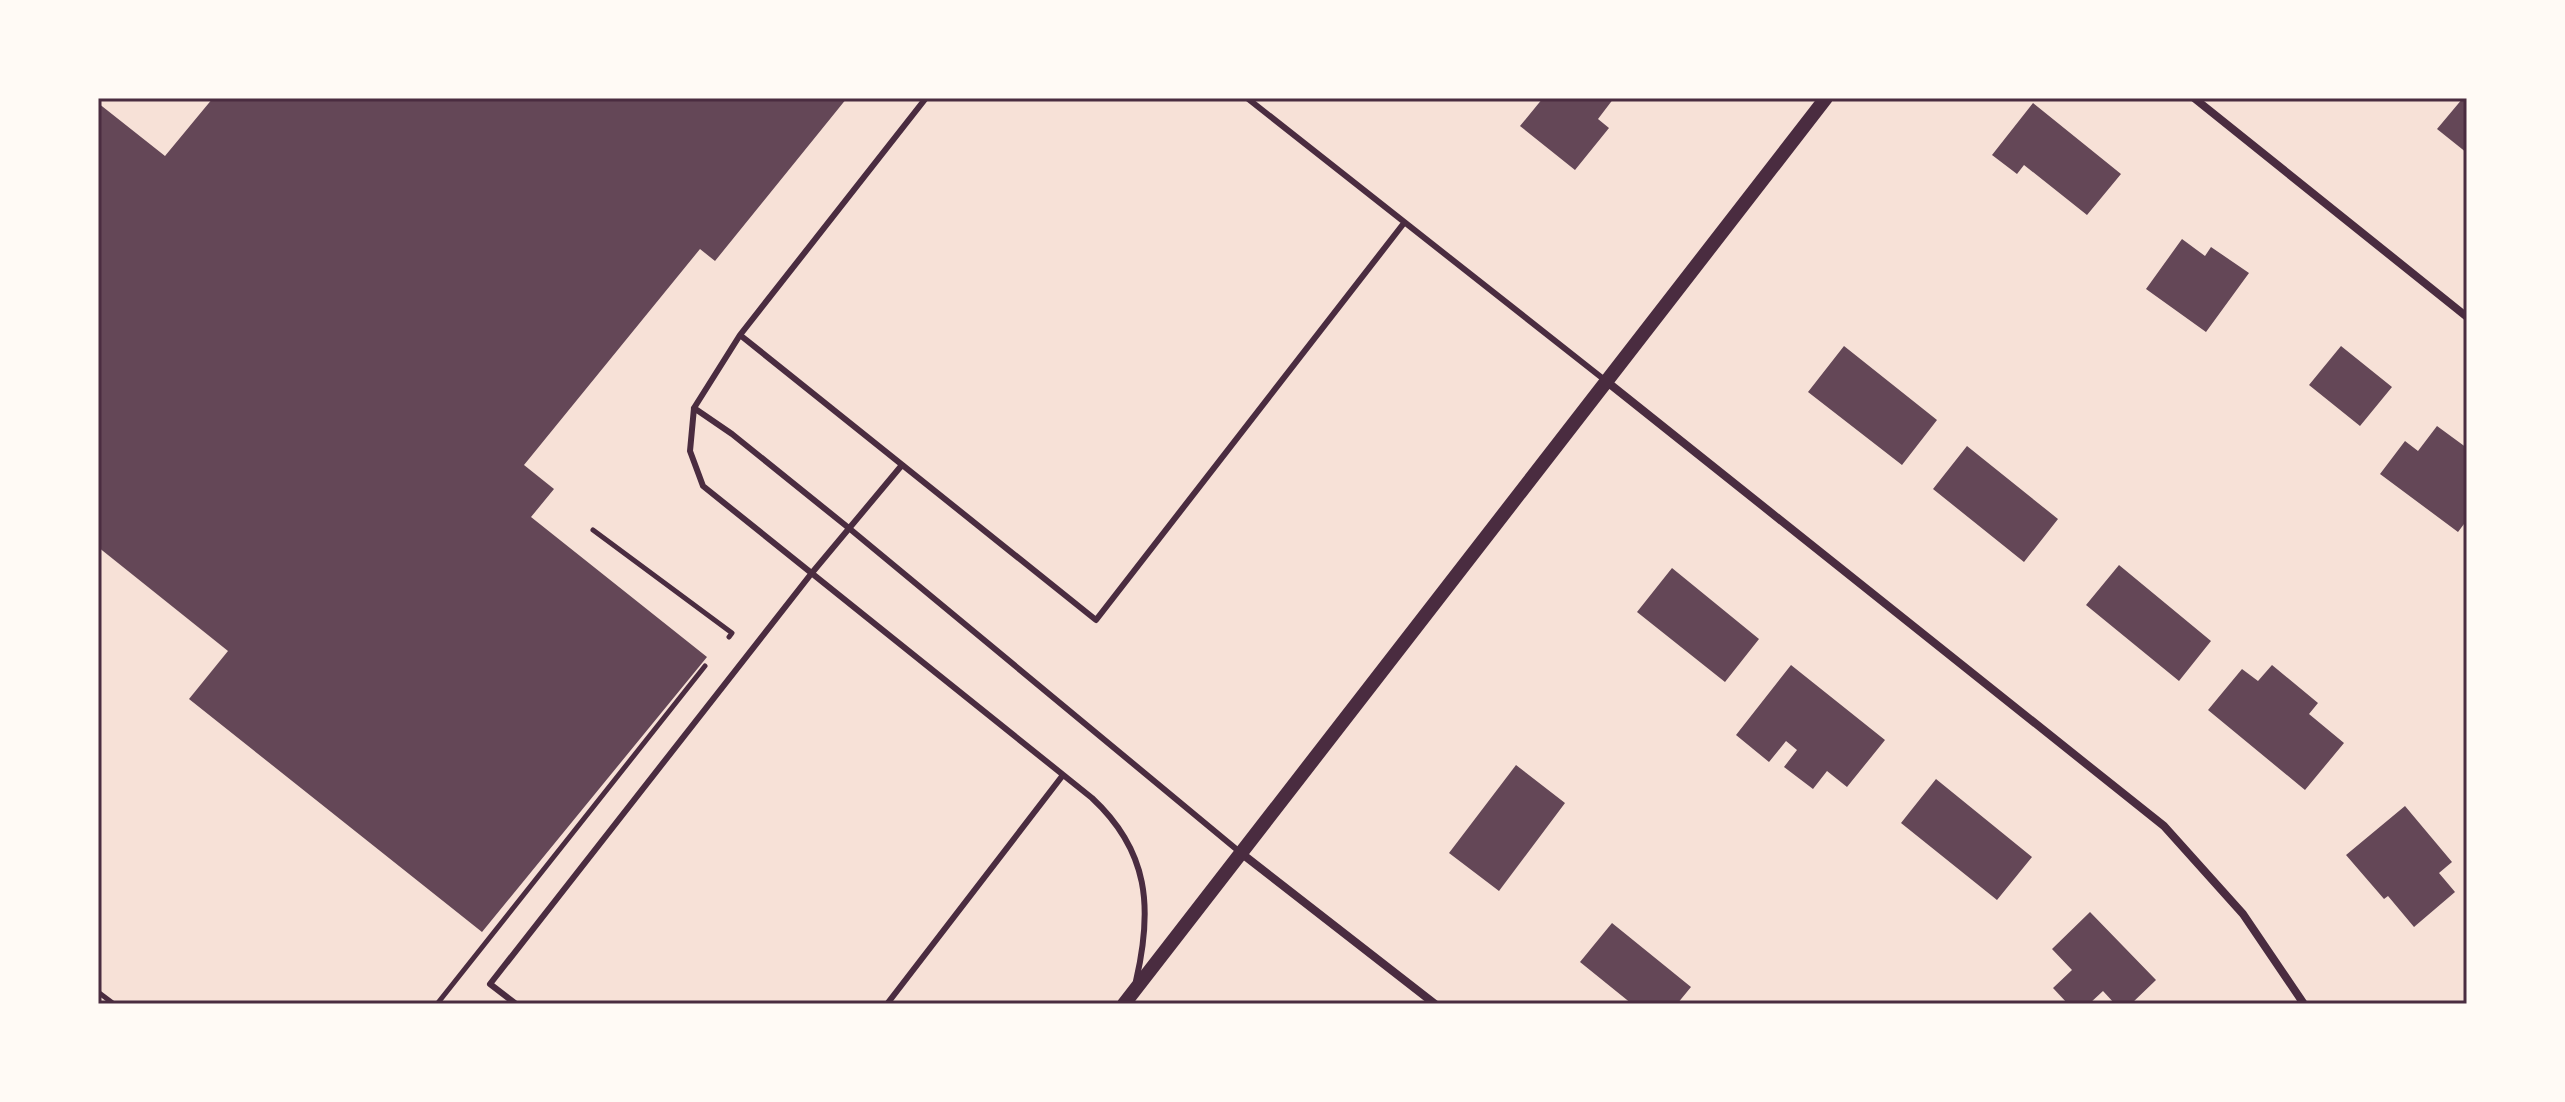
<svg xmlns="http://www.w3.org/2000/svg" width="2565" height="1102" font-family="Mulish,sans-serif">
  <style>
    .building { fill: #644757 }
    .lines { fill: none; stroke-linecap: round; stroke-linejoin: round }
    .path { stroke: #4a2c40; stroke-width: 5 }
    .service { stroke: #4a2c40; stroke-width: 6 }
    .minor { stroke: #4a2c40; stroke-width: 8 }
    .tertiary { stroke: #4a2c40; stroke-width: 14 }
    .neatline { fill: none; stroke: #4a2c40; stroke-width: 3 }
  </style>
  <rect width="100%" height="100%" fill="#f7e1d7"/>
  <path class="building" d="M213 98H847L715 261 700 249 524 465 554 489 531 517 707 657 482 932 189 699 228 651 98 547V103L165 156Z
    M1543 98H1614L1598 119 1609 128 1575 170 1520 126Z
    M2463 98H2467V153L2437 129Z
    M2033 103 2121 174 2087 215 2024 165 2017 174 1992 155Z
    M2182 239 2205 256 2211 247 2249 273 2206 332 2146 289Z
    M1844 346 1937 420 1902 465 1808 392Z
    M2341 346 2392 387 2360 426 2309 385Z
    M2437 426 2467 448V520L2458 532 2380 474 2405 441 2418 451Z
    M1967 446 2058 519 2024 562 1933 489Z
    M2119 565 2211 641 2179 681 2086 605Z
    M1672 568 1759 639 1725 682 1637 612Z
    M1791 665 1885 740 1847 787 1827 771 1813 789 1784 767 1797 750 1786 741 1769 762 1736 735Z
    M2272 665 2318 703 2309 714 2344 743 2305 790 2208 710 2242 669 2258 681Z
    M1516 765 1565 803 1499 891 1449 853Z
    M1936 779 2032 857 1997 900 1901 823Z
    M2405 806 2452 862 2439 873 2455 892 2414 927 2388 896 2384 899 2346 855Z
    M2090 912 2156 980 2131 1004H2115L2103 991 2089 1004H2068L2053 988 2072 970 2052 949Z
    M1612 923 1691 987 1677 1004H1632L1580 962Z"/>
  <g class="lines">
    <path class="path" d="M593 530 732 633 729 637
      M98 992 114 1004
      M437 1004 705 666"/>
    <path class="service" d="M926 98 740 335 694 408 690 451 703 486 1092 798C1149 851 1153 908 1136 981
      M1247 98 1606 381
      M740 335 1096 620 1404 223
      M694 408 732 434 850 529 1241 853
      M516 1004 490 984 811 574 902 465
      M887 1004 1063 775"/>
    <path class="minor" d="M2194 98 2467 317
      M1606 381 2164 826 2243 914 2304 1004
      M1241 853 1435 1004"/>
    <path class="tertiary" d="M1124 1004 1826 98"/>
  </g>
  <rect width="2565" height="1102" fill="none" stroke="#fffaf5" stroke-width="200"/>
  <rect x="100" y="100" width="2365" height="902" class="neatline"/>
</svg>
